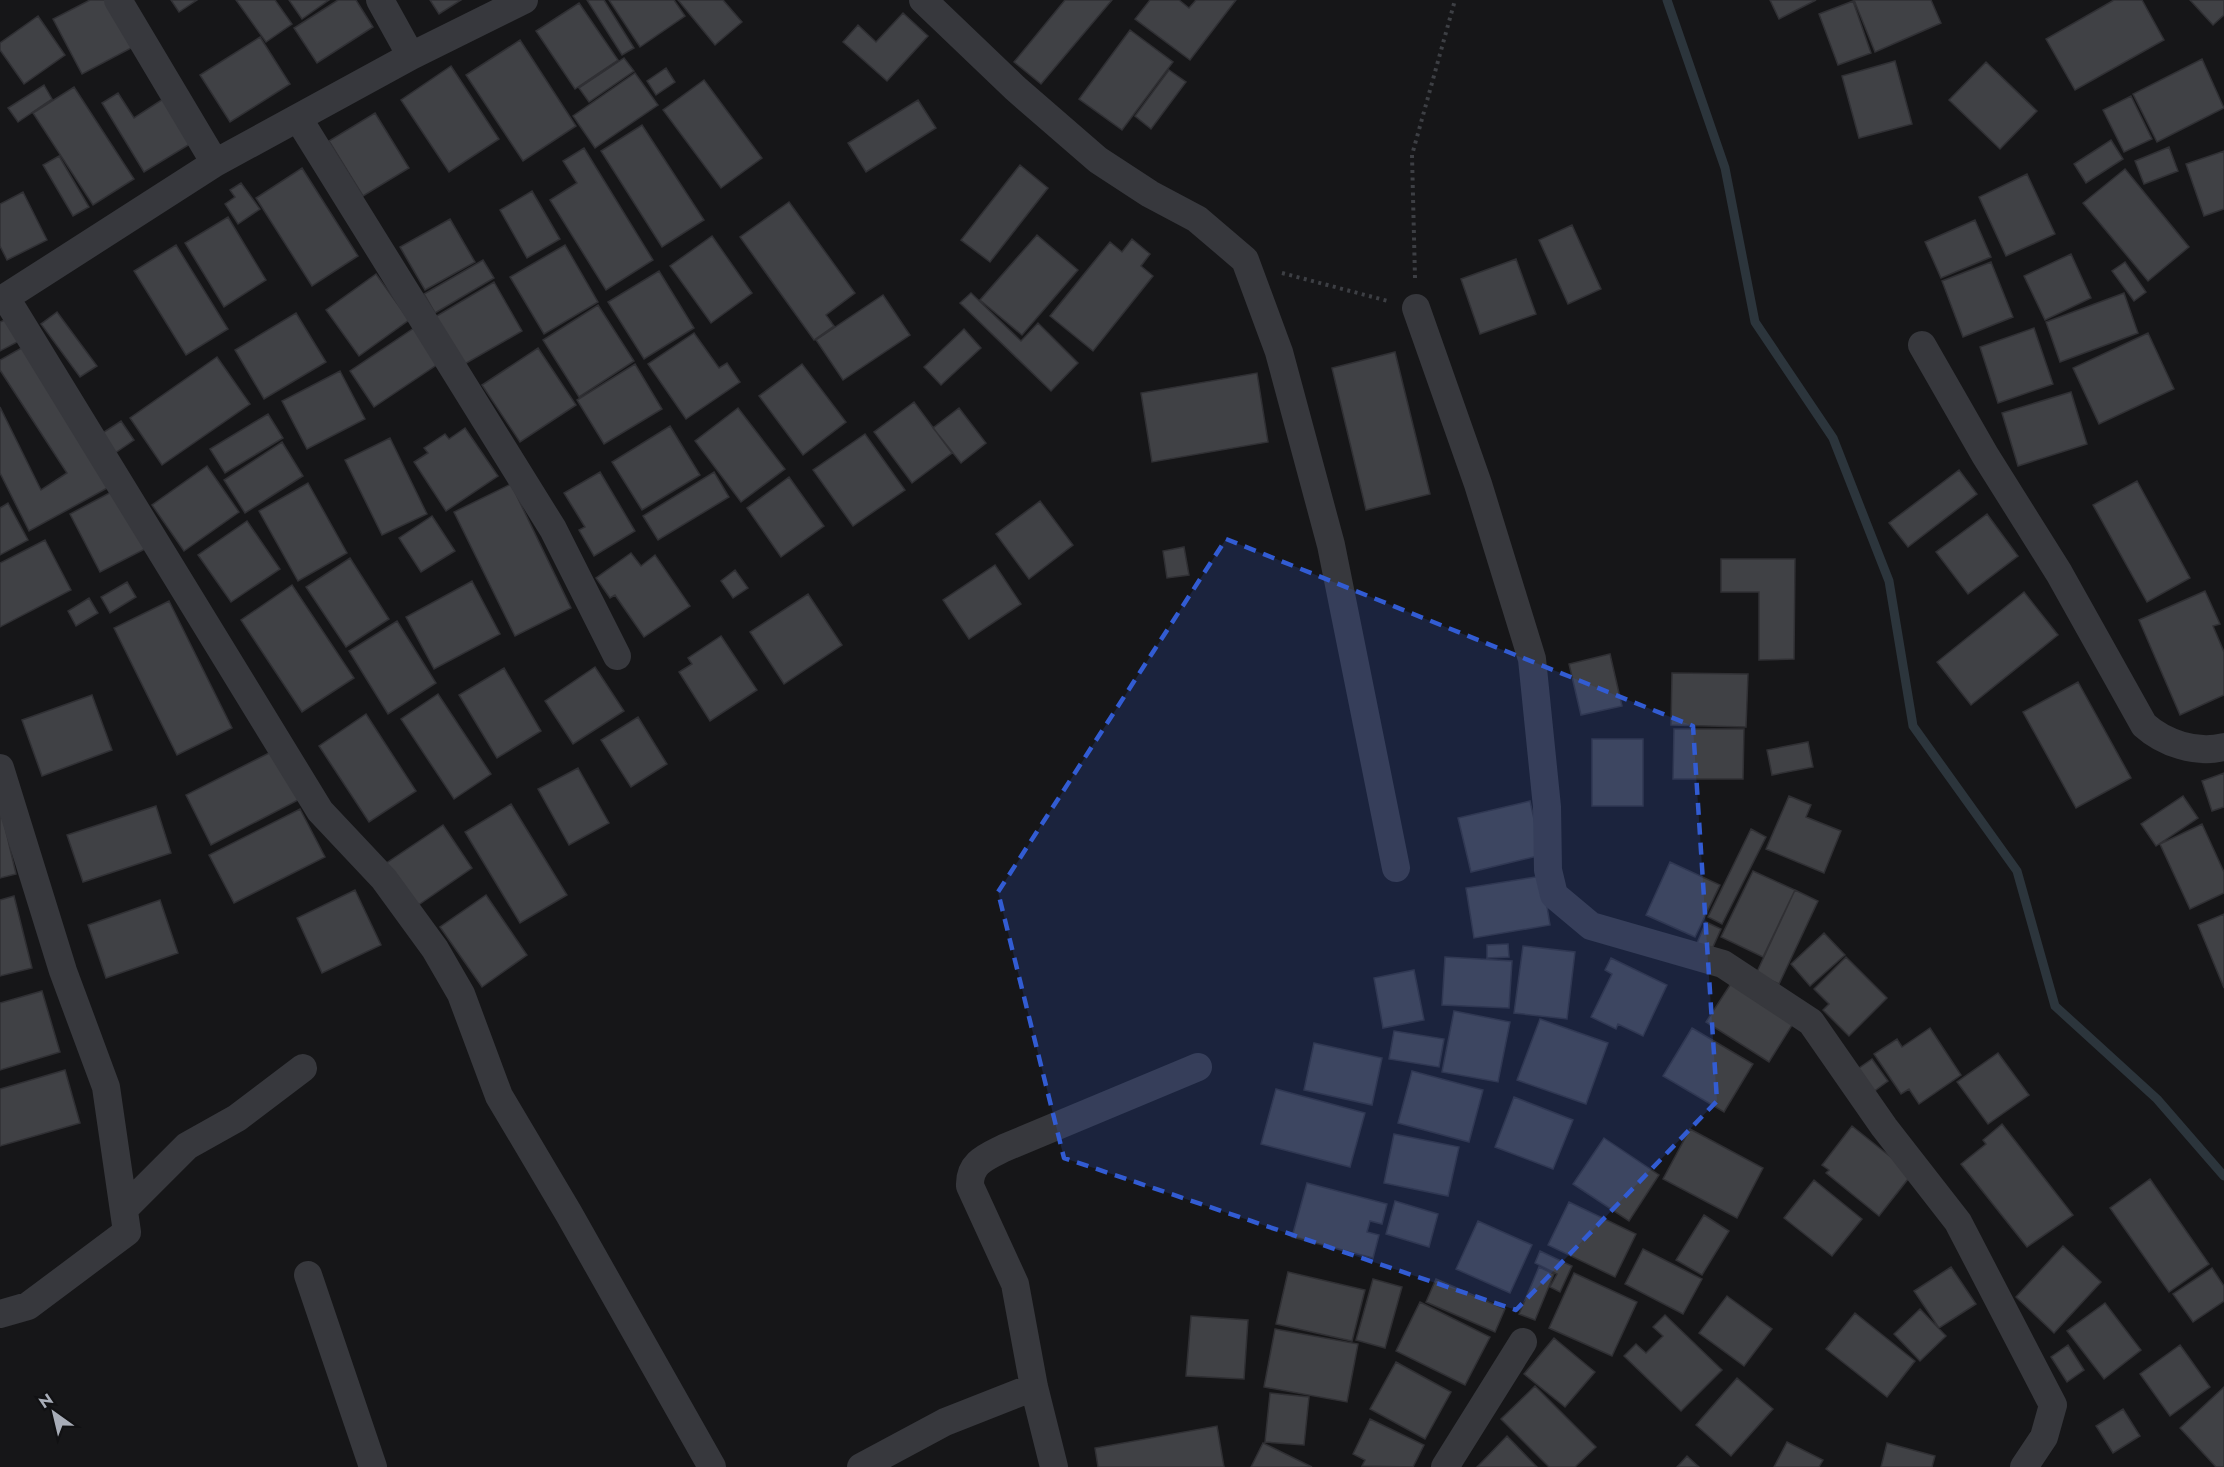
<svg xmlns="http://www.w3.org/2000/svg" width="2224" height="1467" font-family="Jost,sans-serif">
  <style>
    .lines { fill: none; stroke-linecap: round; stroke-linejoin: round }
    .stream { stroke: #2c353c; stroke-width: 9 }
    .building { fill: #404145; stroke: #303034; stroke-width: 1.5 }
    .path { stroke: #3d3f44; stroke-width: 4; stroke-dasharray: 3 4.5; stroke-linecap: butt }
    .street { stroke: #37383d; stroke-width: 28 }
    .marked { fill: #325cd3; fill-opacity: 0.2; stroke: #325cd3; stroke-width: 4.5; stroke-dasharray: 12 8; stroke-linejoin: round }
  </style>
  <rect width="100%" height="100%" fill="#161618"/>
  <g class="lines">
    <path class="stream" d="M1667 0 1725 168 1755 322 1833 438 1889 581 1913 726 2017 871 2055 1006 2157 1099 2224 1176"/>
  </g>
  <path class="building" d="M90 0H111L135 46 82 74 53 19Z
    M171 0H197L179 12Z
    M236 0H275L292 24 266 42Z
    M289 0H329L302 19Z
    M338 0H356L373 27 317 63 294 28Z
    M430 0H461L439 14Z
    M587 0H604L634 48 622 55Z
    M609 0H674L685 16 640 47Z
    M678 0H723L742 22 715 45Z
    M1065 0H1112L1041 84 1014 62Z
    M1150 0H1179L1189 8 1196 0H1236L1190 60 1135 19Z
    M1770 0H1816L1779 19Z
    M1854 0H1931L1941 23 1875 52Z
    M2114 0H2142L2164 40 2075 90 2046 39Z
    M2190 0H2224V15L2213 25Z
    M1853 1 1871 53 1838 65 1819 14Z
    M579 3 618 60 575 89 536 31Z
    M903 13 928 36 887 81 843 42 858 25 876 42Z
    M38 16 65 55 24 84 0 50V43Z
    M1130 30 1173 62 1122 130 1079 99Z
    M260 37 290 84 230 122 200 75Z
    M520 40 576 126 523 161 466 75Z
    M624 58 634 71 589 102 579 88Z
    M2202 59 2224 108 2157 142 2133 94Z
    M1895 61 1912 124 1859 138 1842 76Z
    M1986 62 2037 111 2000 149 1949 100Z
    M451 66 499 139 449 172 401 100Z
    M666 68 675 82 656 95 647 81Z
    M1169 70 1186 82 1151 129 1135 116Z
    M635 73 658 105 595 148 573 116Z
    M704 80 762 158 721 188 663 110Z
    M44 85 52 99 18 122 8 108Z
    M74 87 134 179 93 205 33 113Z
    M118 93 134 118 163 99 190 144 144 172 102 103Z
    M2131 96 2152 139 2124 152 2103 110Z
    M918 100 936 128 866 172 848 143Z
    M375 113 409 168 363 196 329 141Z
    M642 125 704 220 662 247 601 151Z
    M2111 140 2123 159 2086 183 2074 164Z
    M2169 147 2178 171 2144 184 2135 161Z
    M584 148 653 260 606 290 550 200 577 183 563 161Z
    M2224 151V209L2204 216 2186 164Z
    M59 156 89 207 73 216 43 165Z
    M1020 165 1048 188 990 262 961 240Z
    M302 168 358 256 312 286 256 198Z
    M2125 169 2189 247 2148 281 2083 203Z
    M2027 174 2055 234 2006 256 1979 197Z
    M241 183 260 209 238 224 225 204 235 197 230 190Z
    M532 191 560 239 527 258 500 210Z
    M23 192 47 240 7 260 0 246V204Z
    M789 202 855 293 826 315 834 326 814 340 740 237Z
    M228 217 266 280 224 307 185 243Z
    M450 219 475 262 425 290 400 247Z
    M1975 220 1991 257 1941 278 1925 242Z
    M1572 225 1601 289 1568 304 1539 240Z
    M1037 235 1078 270 1022 335 980 300Z
    M712 236 752 293 711 323 670 266Z
    M1132 239 1150 254 1141 266 1153 276 1093 351 1050 316 1110 242 1122 252Z
    M176 245 228 329 186 355 134 271Z
    M565 245 598 302 544 334 510 277Z
    M2071 254 2091 298 2045 320 2024 276Z
    M1516 259 1536 314 1480 334 1461 279Z
    M483 260 494 278 435 313 424 294Z
    M1991 262 2013 317 1963 337 1942 281Z
    M2125 262 2146 292 2134 301 2112 271Z
    M659 271 694 328 644 359 608 302Z
    M376 274 409 320 359 356 326 310Z
    M494 282 522 331 463 365 435 317Z
    M971 293 1021 341 1038 323 1078 363 1051 391 960 303Z
    M2124 293 2138 333 2060 362 2046 322Z
    M883 295 910 335 843 380 816 340Z
    M598 305 634 361 579 397 543 340Z
    M57 312 97 366 80 377 41 324Z
    M296 313 326 362 264 399 235 350Z
    M9 318 21 340 0 351V322Z
    M414 328 438 364 374 407 350 371Z
    M2034 328 2053 384 1998 403 1980 347Z
    M964 329 981 348 941 385 924 367Z
    M694 333 719 368 727 363 740 382 686 419 648 364Z
    M2148 333 2174 389 2099 424 2073 368Z
    M25 346 111 486 29 531 0 473V407L41 490 67 473 0 370V360Z
    M538 348 576 405 520 442 482 385Z
    M1395 352 1430 494 1366 510 1332 368Z
    M217 357 250 404 162 465 130 418Z
    M635 364 662 409 604 444 577 400Z
    M802 364 846 422 803 455 759 396Z
    M340 371 365 419 307 449 282 401Z
    M1257 373 1268 442 1152 462 1141 393Z
    M2071 392 2087 444 2018 466 2002 413Z
    M914 402 952 453 912 483 874 432Z
    M738 408 785 469 741 502 695 441Z
    M959 408 986 443 961 463 933 428Z
    M268 414 283 438 225 473 210 449Z
    M121 421 134 440 115 453 101 434Z
    M670 426 700 475 642 510 612 462Z
    M465 428 498 476 446 511 414 462 428 453 424 448 445 434 449 439Z
    M865 434 905 490 853 526 813 470Z
    M390 438 427 514 382 535 345 460Z
    M282 442 303 476 245 513 224 480Z
    M207 466 239 512 184 551 152 505Z
    M1959 470 1977 494 1908 547 1889 523Z
    M600 472 635 531 594 556 579 530 585 527 564 493Z
    M714 472 729 497 658 540 643 516Z
    M789 477 824 526 781 557 747 508Z
    M2137 481 2190 578 2147 602 2093 505Z
    M308 483 347 553 298 581 259 511Z
    M511 484 571 608 515 636 454 512Z
    M115 490 145 549 100 572 70 514Z
    M1040 501 1073 545 1029 579 996 534Z
    M8 503 28 540 0 555V508Z
    M1987 514 2018 556 1968 594 1936 552Z
    M432 516 455 551 421 572 399 538Z
    M247 521 280 569 231 602 198 555Z
    M45 540 71 590 0 627V563Z
    M1184 547 1189 575 1167 578 1163 551Z
    M631 553 641 566 655 555 690 606 644 637 615 595 610 598 596 578Z
    M350 558 389 619 346 647 306 587Z
    M1721 559H1795L1794 659 1759 660V592H1721Z
    M995 565 1021 604 969 639 943 600Z
    M735 570 748 588 733 598 721 581Z
    M472 581 500 634 434 669 406 617Z
    M127 582 136 597 110 613 101 597Z
    M292 585 354 678 302 712 241 620Z
    M2205 591 2220 624 2213 626 2224 652V695L2180 715 2139 620Z
    M2024 592 2058 635 1971 705 1937 662Z
    M808 594 842 645 784 684 750 632Z
    M89 598 98 613 76 626 68 611Z
    M169 601 232 728 177 755 114 628Z
    M397 621 436 683 388 714 349 651Z
    M721 636 757 690 710 721 679 672 692 664 688 658Z
    M1610 654 1622 706 1581 715 1569 664Z
    M595 667 624 711 573 744 545 701Z
    M504 668 541 731 497 758 459 695Z
    M1672 673 1748 674 1746 727 1671 725Z
    M2078 682 2131 778 2076 808 2023 712Z
    M438 694 491 774 454 799 401 719Z
    M92 695 112 750 42 776 22 720Z
    M366 714 416 791 369 822 319 746Z
    M638 717 667 764 631 787 601 740Z
    M1674 729H1744L1743 779H1673Z
    M1592 739H1643V806H1592Z
    M1808 742 1813 767 1772 775 1767 750Z
    M277 749 302 798 211 845 186 795Z
    M578 768 609 823 569 845 538 789Z
    M2224 773V807L2212 811 2202 781Z
    M1789 796 1811 805 1806 817 1841 831 1824 873 1766 849Z
    M2183 796 2198 818 2156 846 2141 824Z
    M1530 801 1542 855 1471 872 1458 818Z
    M511 804 567 895 520 923 465 832Z
    M156 806 171 853 83 882 67 835Z
    M300 809 325 857 234 903 209 855Z
    M1 810 16 874 0 878V811Z
    M2202 824 2224 872V893L2190 909 2160 844Z
    M443 825 472 868 414 908 385 864Z
    M1751 829 1766 837 1722 924 1708 917Z
    M1670 862 1720 885 1695 937 1646 915Z
    M1753 871 1795 890 1763 957 1721 937Z
    M1542 876 1550 925 1474 938 1466 888Z
    M355 890 381 945 322 973 297 918Z
    M1795 890 1818 901 1779 984 1756 974Z
    M486 895 527 955 482 987 440 927Z
    M14 896 32 968 0 976V900Z
    M160 900 178 953 106 978 88 925Z
    M2224 914V988L2198 925Z
    M1706 922 1721 929 1712 949 1697 943Z
    M1824 933 1845 955 1810 986 1791 964Z
    M1508 944 1509 957 1487 958V945Z
    M1523 946 1575 952 1567 1019 1514 1013Z
    M1445 957 1512 961 1509 1008 1442 1005Z
    M1846 957 1887 998 1849 1036 1823 1010 1829 1004 1814 989Z
    M1611 958 1667 985 1643 1036 1618 1024 1616 1029 1591 1017 1612 974 1605 970Z
    M1414 970 1424 1020 1383 1028 1374 978Z
    M1732 982 1794 1022 1769 1062 1706 1022Z
    M42 991 60 1052 0 1070V1003Z
    M1454 1011 1510 1022 1498 1082 1442 1072Z
    M1540 1019 1608 1043 1586 1104 1517 1080Z
    M1692 1028 1753 1064 1724 1112 1663 1076Z
    M1930 1028 1961 1075 1919 1104 1909 1089 1901 1094 1874 1054 1897 1039 1902 1047Z
    M1394 1031 1444 1039 1439 1067 1389 1059Z
    M1314 1043 1382 1058 1372 1105 1304 1090Z
    M1998 1053 2029 1095 1988 1124 1957 1082Z
    M1872 1059 1888 1081 1869 1095 1852 1073Z
    M65 1070 80 1123 0 1146V1089Z
    M1412 1071 1483 1090 1469 1142 1398 1123Z
    M1276 1089 1365 1113 1350 1167 1261 1144Z
    M1514 1097 1573 1120 1553 1169 1495 1147Z
    M2002 1124 2073 1215 2027 1247 1961 1164 1986 1144 1983 1140Z
    M1852 1126 1912 1174 1879 1216 1826 1173 1829 1170 1822 1165Z
    M1690 1129 1763 1168 1737 1218 1663 1179Z
    M1394 1134 1459 1147 1448 1196 1384 1183Z
    M1604 1138 1659 1175 1629 1221 1573 1184Z
    M2150 1179 2209 1264 2169 1292 2110 1208Z
    M1814 1180 1862 1219 1832 1256 1784 1218Z
    M1307 1183 1387 1204 1382 1224 1370 1221 1367 1232 1379 1235 1373 1258 1292 1237Z
    M1395 1201 1438 1214 1429 1247 1386 1234Z
    M1569 1202 1636 1234 1615 1277 1548 1245Z
    M1704 1215 1729 1231 1702 1275 1676 1260Z
    M1478 1221 1532 1245 1510 1293 1456 1269Z
    M2063 1246 2101 1282 2054 1333 2016 1297Z
    M1643 1249 1702 1279 1683 1314 1625 1284Z
    M1540 1251 1572 1266 1560 1292 1550 1287 1557 1274 1535 1263Z
    M1539 1267 1554 1274 1535 1320 1519 1314Z
    M1951 1267 1976 1304 1939 1328 1914 1291Z
    M2212 1268 2224 1286V1301L2193 1322 2173 1294Z
    M1288 1272 1365 1290 1352 1341 1276 1324Z
    M1574 1273 1637 1302 1612 1356 1549 1328Z
    M1373 1279 1402 1287 1385 1348 1356 1340Z
    M1436 1279 1505 1309 1495 1332 1426 1302Z
    M1727 1296 1772 1329 1744 1366 1699 1333Z
    M1420 1302 1490 1337 1465 1385 1396 1351Z
    M2105 1303 2141 1350 2104 1379 2067 1331Z
    M1920 1309 1946 1336 1920 1361 1894 1334Z
    M1855 1313 1915 1361 1887 1397 1826 1349Z
    M1665 1315 1722 1370 1681 1411 1624 1356 1636 1344 1646 1353 1663 1336 1653 1327Z
    M1191 1316 1248 1320 1244 1379 1186 1376Z
    M1275 1329 1358 1344 1347 1402 1264 1387Z
    M1554 1338 1595 1372 1565 1407 1524 1374Z
    M2068 1345 2084 1370 2067 1382 2051 1357Z
    M2180 1345 2210 1387 2170 1416 2140 1374Z
    M1396 1362 1451 1392 1425 1439 1370 1409Z
    M1737 1378 1773 1409 1731 1456 1696 1425Z
    M1535 1386 1596 1447 1575 1467H1549L1501 1419Z
    M2224 1387V1467H2216L2180 1428Z
    M1270 1393 1309 1397 1304 1445 1265 1442Z
    M2123 1409 2140 1436 2113 1453 2096 1426Z
    M1370 1419 1424 1445 1413 1467 1362 1466 1365 1460 1353 1454Z
    M1217 1426 1224 1467H1098L1095 1448Z
    M1507 1436 1537 1467H1477Z
    M1787 1442 1823 1460 1819 1467H1774Z
    M1263 1443 1312 1467H1251Z
    M1887 1443 1935 1456 1932 1467H1881Z
    M1687 1456 1699 1467H1677Z"/>
  <g class="lines">
    <path class="path" d="M1282 273 1388 301
      M1415 278 1412 155 1455 0"/>
    <path class="street" d="M118 0 215 163
      M380 0 411 56
      M923 0 1015 88 1098 160 1150 194 1197 219 1245 260 1279 352 1331 545 1396 868
      M298 118 553 529 617 656
      M6 298 320 811 384 879 435 949 461 994 499 1096 569 1214 712 1467
      M0 301 215 163 411 56 524 0
      M1416 308 1478 484 1532 659 1547 807 1548 870 1554 895 1591 926 1723 964 1811 1022 1884 1127 1958 1222 2053 1405 2044 1437 2024 1467
      M1922 345 1985 455 2059 573 2144 725C2164 743 2196 754 2224 747
      M0 768 63 971 106 1087 127 1232 28 1306 0 1314
      M124 1209 187 1146 237 1118 303 1068
      M308 1275 373 1467
      M861 1467 945 1422 1034 1387
      M1054 1467 1034 1387 1015 1284 970 1186C969 1163 986 1157 1004 1148L1198 1067
      M1445 1467 1523 1342"/>
  </g>
  <path class="marked" d="M1226 539 1693 726 1717 1101 1516 1310 1064 1158 998 892Z"/>
  <g transform="translate(54 1413) rotate(326)" stroke="#111113" stroke-width="4.5" paint-order="stroke">
  <path d="M0-4.5L10 22L0 15L-10 22Z" fill="#a8adb8"/>
  <text y="-9" font-size="16" font-weight="bold" text-anchor="middle" fill="#a8adb8">N</text>
  </g>
</svg>
